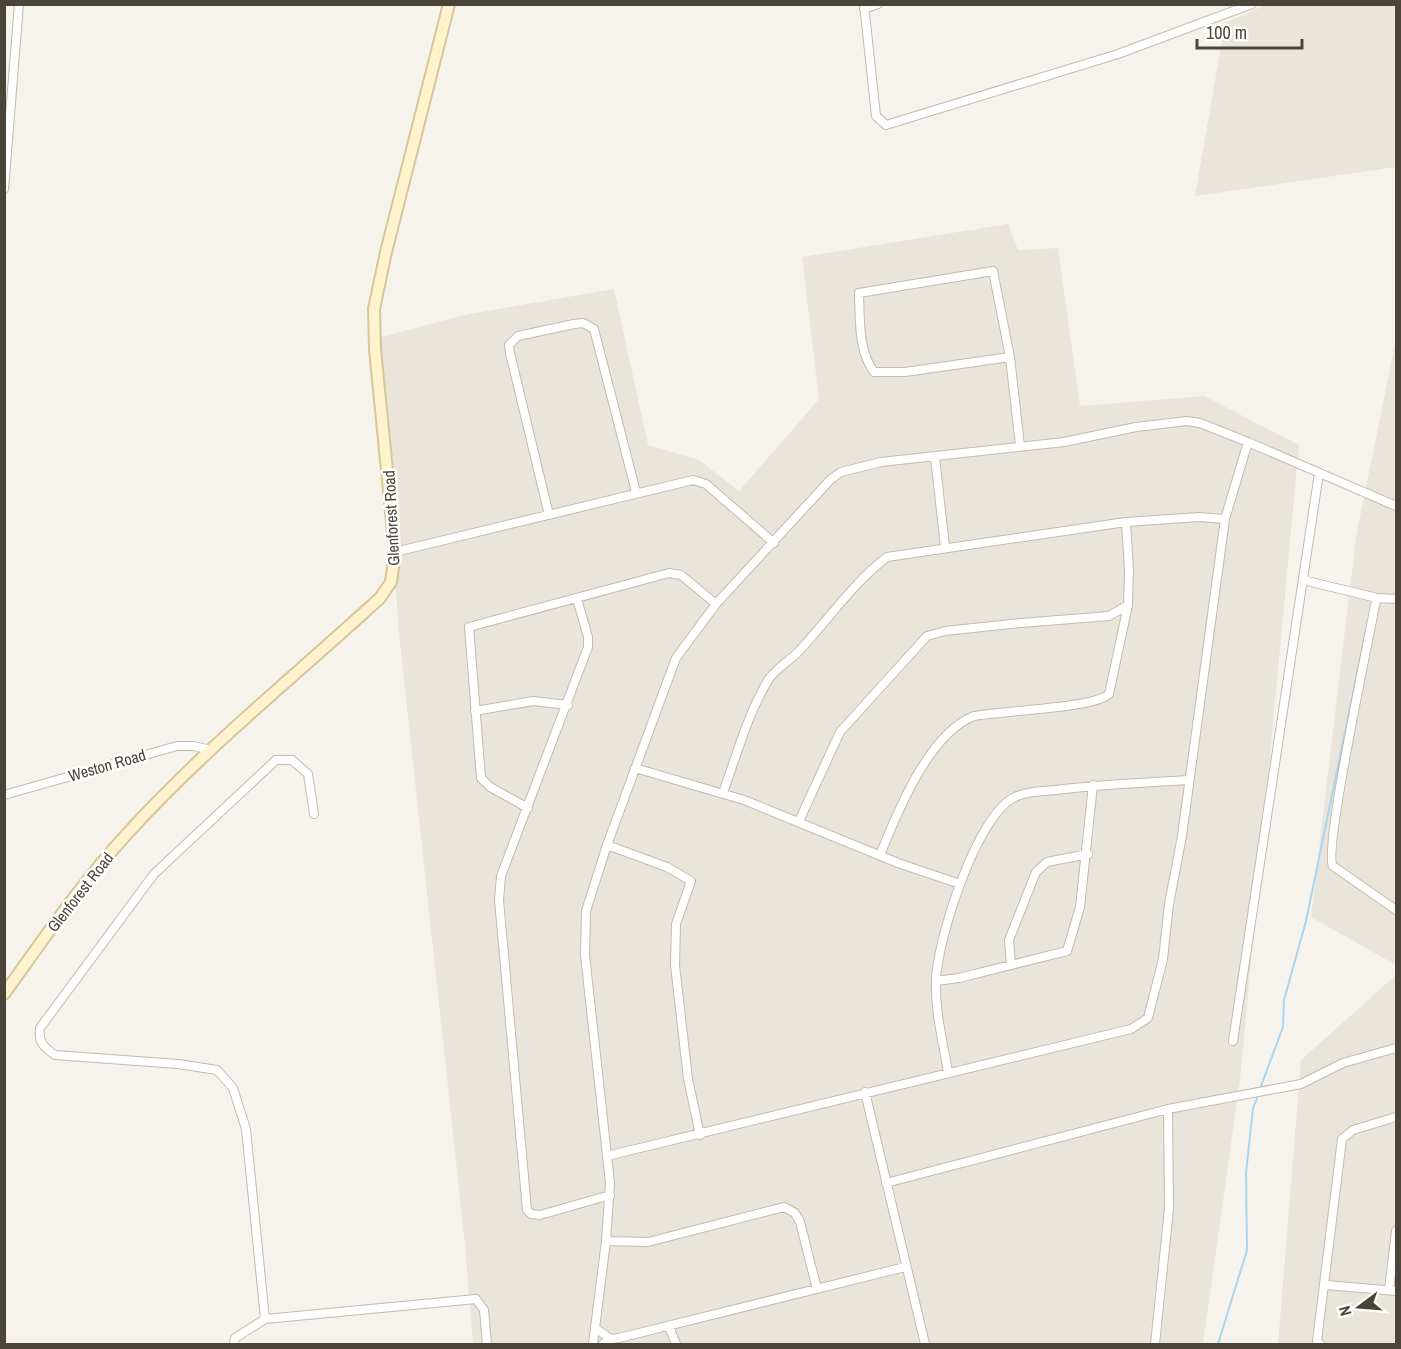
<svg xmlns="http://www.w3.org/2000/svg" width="1401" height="1349" font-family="'Archivo Narrow',sans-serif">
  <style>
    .residential { fill: #eae5da }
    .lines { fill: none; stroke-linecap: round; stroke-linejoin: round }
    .stream { stroke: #a9d4f2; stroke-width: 2 }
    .street-casing { stroke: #c2bbae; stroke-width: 10 }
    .secondary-casing { stroke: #d6c79b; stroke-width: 14 }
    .street { stroke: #fff; stroke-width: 8 }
    .secondary { stroke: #fff3cd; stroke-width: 10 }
    .labels { text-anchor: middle; stroke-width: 5; stroke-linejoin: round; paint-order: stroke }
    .street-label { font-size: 16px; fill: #4b4439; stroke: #fff }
  </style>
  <rect width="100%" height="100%" fill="#f6f3ec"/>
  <path class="residential" d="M1266 5H1396V167L1195 196 1225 23Z
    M1008 224 1018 250 1058 248 1080 406 1204 396 1299 445 1240 1080 1203 1344H473L465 1245 398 624 381 337 469 314 614 289 648 445 699 460 739 491 819 399 802 257Z
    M1396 339V965L1311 917 1356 537Z
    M1396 975V1344H1278L1301 1060Z"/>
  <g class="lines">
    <path class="stream" d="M1261 1086 1283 1027 1284 1000 1306 921 1368 621
      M1218 1344 1247 1250 1246 1173 1253 1108 1257 1098"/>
    <g class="street-casing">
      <path id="street" d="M864 4 876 116 886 125 1118 54 1252 4
        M864 9 878 4
        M4 189 19 4
        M1010 357 905 372H874C858 351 860 318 859 293L993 271 1010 357 1020 446
        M935 457 945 547
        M549 515 510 353 509 345 518 336 574 324 583 323 594 329 636 492
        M395 552 693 480 706 484 774 543
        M1303 580 1377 598
        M577 599 588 637V647L501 876 499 900 527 1210 531 1214 540 1215 610 1195
        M1396 599 1377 598 1375 605C1369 639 1323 851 1333 866L1396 910
        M475 711 533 701 568 705
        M635 768 744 800 898 863 960 884
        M723 793C736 757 747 716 767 682 774 669 789 662 799 651 828 620 853 583 887 557L1126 522 1199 517 1225 519
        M4 795 177 746H194L211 750
        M528 808 490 787 481 778 469 627 669 573 681 575 716 604
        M799 821 840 732 927 636 945 631 1021 623 1109 616 1128 605
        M607 845 667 867 691 881 676 924 675 965 688 1079 700 1135
        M880 855C897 813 929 733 974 716 999 711 1096 708 1109 694L1128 605 1129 569 1126 522
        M1011 965 1009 940 1036 872 1047 862 1088 854
        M936 981 959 978 1067 951 1080 907 1093 785
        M1233 1041 1319 473
        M948 1072C943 1042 935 1012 936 981 937 940 977 814 1015 797 1027 791 1043 791 1056 790 1100 784 1144 783 1188 780
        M865 1092 925 1344
        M607 1156 1131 1029 1148 1018 1163 959 1169 904 1182 836 1225 519 1248 442
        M886 1183 1168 1109 1301 1084 1343 1063 1396 1048
        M606 1241 648 1242 784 1207 795 1213 800 1222 817 1289
        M1326 1285 1396 1291
        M1389 1290 1396 1231
        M265 1319 476 1299 484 1310 487 1344
        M669 1327 676 1344
        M595 1328 611 1339 619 1338 905 1267
        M234 1344 235 1338 265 1319 246 1129 233 1088 217 1070 178 1064 55 1055C44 1047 38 1043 40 1028L154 874 276 760H292L308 774 314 814
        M593 1344 606 1241 610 1183 585 955 586 911 607 845 676 658 716 604 831 479 841 472 881 462 1064 442 1136 427 1187 421 1200 423 1248 442 1396 506
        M603 1344 611 1339
        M1155 1344 1169 1209 1168 1109
        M1320 1344 1317 1341 1342 1139 1353 1130 1396 1117"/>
    </g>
    <g class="secondary-casing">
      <path id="secondary" d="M4 994C43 940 81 884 126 835 204 749 295 676 380 598L391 582 395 552 375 349 374 309 386 252 449 4"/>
    </g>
    <use href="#street" class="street"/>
    <use href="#secondary" class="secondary"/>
  </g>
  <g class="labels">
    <g class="street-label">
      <text transform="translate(391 518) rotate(-93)" y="6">Glenforest Road</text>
      <text transform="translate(107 765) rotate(-16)" y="6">Weston Road</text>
      <text transform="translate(80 892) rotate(-52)" y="6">Glenforest Road</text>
    </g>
  </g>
  <rect width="1401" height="1349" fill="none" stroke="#4b4439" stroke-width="12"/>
  <g transform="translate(1359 1307) rotate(254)" stroke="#ffffff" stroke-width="4.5" paint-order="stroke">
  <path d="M0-4.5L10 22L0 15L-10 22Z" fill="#4b4439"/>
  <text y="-9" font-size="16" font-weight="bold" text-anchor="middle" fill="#4b4439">N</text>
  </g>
  <path d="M1197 39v9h105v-9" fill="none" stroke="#4b4439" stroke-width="3"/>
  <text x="1206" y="39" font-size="18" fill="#4b4439" stroke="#ffffff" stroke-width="4.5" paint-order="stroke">100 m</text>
</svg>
